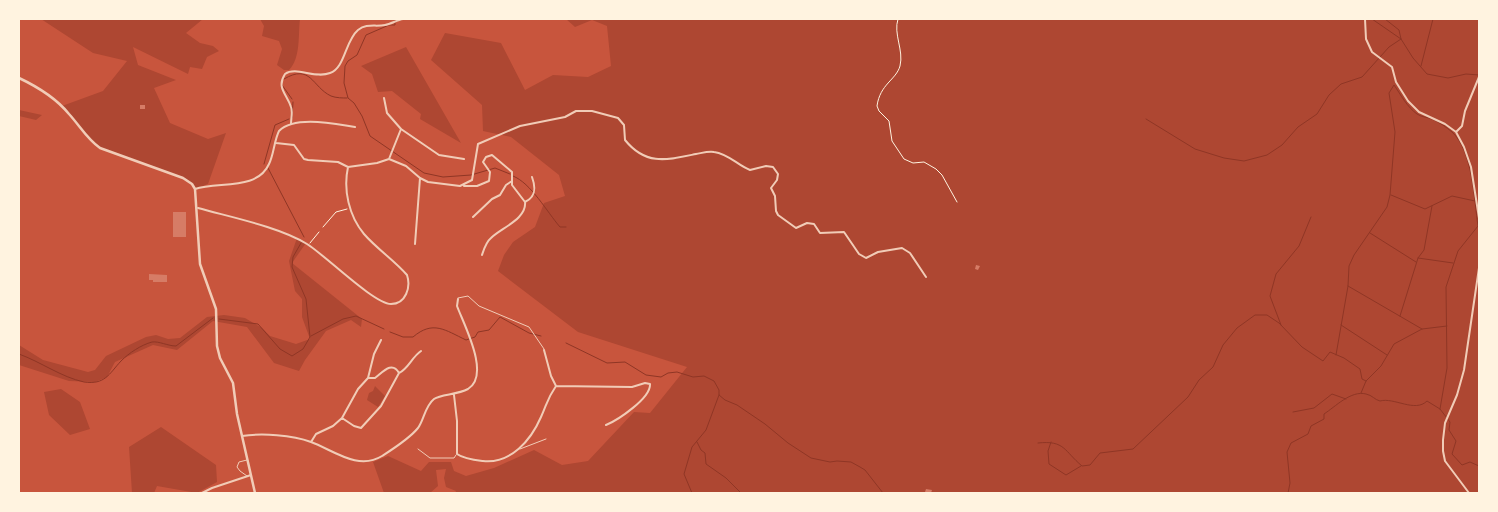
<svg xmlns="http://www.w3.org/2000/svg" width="1498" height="512" font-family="Roboto,sans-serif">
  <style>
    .green { fill: #ae4732 }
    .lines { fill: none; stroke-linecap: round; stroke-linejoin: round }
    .stream { stroke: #8f3625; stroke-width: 1 }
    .building { fill: #d67c66 }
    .path { stroke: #fff3e0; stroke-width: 1 }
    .service { stroke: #f1ccb7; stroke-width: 1 }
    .minor { stroke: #f1ccb7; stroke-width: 2 }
    .tertiary { stroke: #f1ccb7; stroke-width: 2.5 }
  </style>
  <rect width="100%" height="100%" fill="#c8553d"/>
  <path class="green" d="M41 19H203L186 33 200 43 213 46 219 51 207 57 202 69 190 67 188 74 133 47 138 65 176 80 154 88 170 123 208 139 226 133 208 184 195 189 189 181 100 148 80 128 62 106 103 91 127 61 93 53Z
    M260 19H300C298 35 301 58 289 70H284L277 65 282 49 279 41 262 36 264 26Z
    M566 19H1479V493H455L456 491 446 487 444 478 446 469 436 470 438 486 430 493H384L373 462 388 456 421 471 429 462H451L454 471 466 476 494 468 534 450 562 465 588 461 634 412 650 413 687 367 578 332 498 271 504 255 513 242 535 227 544 203 565 196 559 175 511 137 483 131 482 105 431 60 445 33 501 43 525 90 553 75 588 77 611 66 607 26 592 20 575 27Z
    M406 47 461 143 420 119 421 114 392 91 378 92 372 74 361 66Z
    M19 110 42 115 36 120 19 116Z
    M297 238 306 243 292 263 362 319 361 327 351 320 326 331 305 360 299 371 274 363 247 327 213 321 177 350 153 345 115 362 107 377 95 382 69 381 19 365V345L43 360 88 372 95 370 106 356 146 337 156 335 168 339 180 338 207 317 224 315 245 318 262 328 270 336 296 344 310 339 302 317V299L295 291 289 261Z
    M375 386 385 396 378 407 367 400 369 393 373 391Z
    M61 389 80 402 90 429 70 435 49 415 44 392Z
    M161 427 216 465 217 482 197 493 157 486 154 493H132L129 447Z"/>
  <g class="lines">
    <path class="stream" d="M395 19V25H389L366 35 357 55 348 61 345 66 344 83 348 98 354 103 362 116 370 136 424 173 443 177 471 175 495 168 510 174
      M1372 19 1401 39
      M1385 19 1399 30 1401 39 1413 58 1427 74 1448 78 1466 74 1479 75
      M1421 66 1433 19
      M284 79C311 63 312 87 331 96 336 98 343 98 347 98
      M282 85 292 99
      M292 118 293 102
      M1146 119 1195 149 1224 158 1244 161 1267 155 1282 145 1298 127 1317 114 1329 95 1341 84 1362 77 1389 47 1401 39
      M264 164 275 125 289 119
      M268 168 304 237
      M513 176C531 183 547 212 560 227H566
      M1391 195 1425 209 1452 196 1475 201
      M1370 233 1416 262
      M1418 258 1453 263
      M1348 286 1422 329
      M1400 316 1418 258 1424 250 1432 206
      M219 319 258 324 280 349 292 356 303 349 310 337 306 299 292 267 293 257 301 243
      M1281 325 1270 296 1276 274 1299 246 1311 217
      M1341 325 1387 355
      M390 332 403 337H413C433 320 445 330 466 340L475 337 478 332 489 330 500 317 529 333 541 336
      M311 336 343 319 356 316 384 329
      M566 343 607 363 625 362 646 375 661 377 668 373 677 372 693 377 704 376 714 381 719 390V395L725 400 737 405 765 424 788 443 811 458 830 462 837 461 851 462 860 467 865 470 883 493
      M19 354C41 362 61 377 84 382 105 385 109 374 121 361 129 353 141 345 152 342 159 341 168 346 176 346L213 318
      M1336 355 1348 286 1349 266 1354 255 1387 207 1390 195 1395 132 1389 93 1394 85C1401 95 1407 107 1417 114 1421 117 1427 117 1432 119 1439 122 1446 127 1452 132 1473 151 1474 200 1478 226L1458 251 1446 287 1447 368 1440 409
      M1361 393 1366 381 1381 366 1394 344 1422 329 1447 326
      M1293 412 1314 408 1332 394 1346 399
      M697 442 701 450 705 453 706 464 726 478 741 493
      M1051 442 1048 451 1049 464 1066 475 1081 466
      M1038 443C1065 440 1064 451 1082 466L1090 465 1100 453 1133 449 1188 397 1199 380 1213 367 1223 345 1237 328 1255 315H1267L1279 323 1302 347 1323 361 1330 352 1344 358 1360 369 1362 379 1366 381
      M692 493 684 474 692 447 706 430 719 395
      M1288 493 1290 483 1287 452 1291 443 1308 434 1311 426 1324 419V414C1335 407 1351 390 1366 394 1372 395 1375 400 1380 401 1394 397 1415 413 1427 401L1440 409 1450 422 1449 430 1456 441 1452 454 1462 465 1470 462 1479 466"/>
  </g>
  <path class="building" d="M140 105H145V109H140Z
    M173 212H186V237H173Z
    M976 265 980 266 978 270 975 269Z
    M149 274 167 275V282H153V280H149Z
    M926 489 932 490 931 493 925 492Z"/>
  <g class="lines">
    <path class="path" d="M898 19C893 34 904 50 900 66 896 80 880 84 877 106L879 111 889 121 892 141 904 159 913 163 924 162 936 169 942 175 957 202
      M323 227 336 212 347 209
      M310 243 319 232"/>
    <path class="service" d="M458 298 468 296 479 306 529 327 544 349
      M418 449 430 458H454L456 455
      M520 449 546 439
      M247 476 240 471 237 467 239 462 247 460"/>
    <path class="minor" d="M418 19H427
      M1365 19 1366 39 1372 52 1392 67 1396 82 1408 101 1419 112 1445 124 1456 132 1464 147 1471 167 1479 218
      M384 98 387 113 401 129 439 155 464 159
      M291 124C291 118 293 112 291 107 287 94 276 88 285 74 296 66 315 79 330 73 345 68 345 41 358 30 367 23 375 27 385 25 391 24 397 20 403 19
      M1456 132 1462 126 1465 111 1479 77
      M276 143 294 145 304 159 308 160 338 162 348 167 377 163 389 159 406 166 420 178 428 182 460 186 472 180 478 144 520 126 565 117 576 111H592L618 118 624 125 625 140C646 166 667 160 696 154 702 153 708 151 714 152 729 154 737 165 750 170L766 166 773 167 778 174 777 180 771 188 775 196 776 211 778 215 796 228 807 223 814 224 820 233 844 232 859 254 866 258 878 252 902 248 910 253 926 277
      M389 159 401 129
      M464 186H477L489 181 490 172 483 162 486 157 492 155 512 172V185L525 202C527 219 501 228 491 238 486 242 484 249 482 255
      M195 189C218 181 257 191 269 164 274 154 274 141 279 131 295 115 335 124 355 127
      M525 202C536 197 536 188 532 177
      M198 208C230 217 280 227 307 244 325 255 374 304 391 304 406 304 411 287 407 275 394 260 377 249 364 234 349 216 343 190 348 167
      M473 217 492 199 500 195 506 185 512 181
      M415 244 420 178
      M544 350 551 376 556 386
      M399 373C408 369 412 357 421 351
      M454 395 457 421V454C464 459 474 460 483 461 511 464 531 440 541 417 547 404 547 399 556 386L632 387 645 383 650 384C651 398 618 420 606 425
      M342 418 354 426 361 428 381 406 399 373C392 360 382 373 375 378H368
      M242 436C262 433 292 435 311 442 333 450 358 471 382 456 393 449 409 439 418 428 424 420 425 406 434 399 441 394 457 395 468 389 491 375 464 325 457 306L458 299
      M311 442 316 434 333 426 342 418 358 389 368 378 374 354 381 340
      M202 493 212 488 251 475
      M1469 493 1445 461 1443 451V440L1445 423 1457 395 1464 370 1479 268"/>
    <path class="tertiary" d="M19 78C38 87 56 98 69 114 80 126 87 139 100 148L183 178 192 184 195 189 200 264 216 309 217 346 220 358 233 383 237 414 255 493"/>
  </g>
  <rect width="1498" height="512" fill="none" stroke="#fff3e0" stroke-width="40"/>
</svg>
